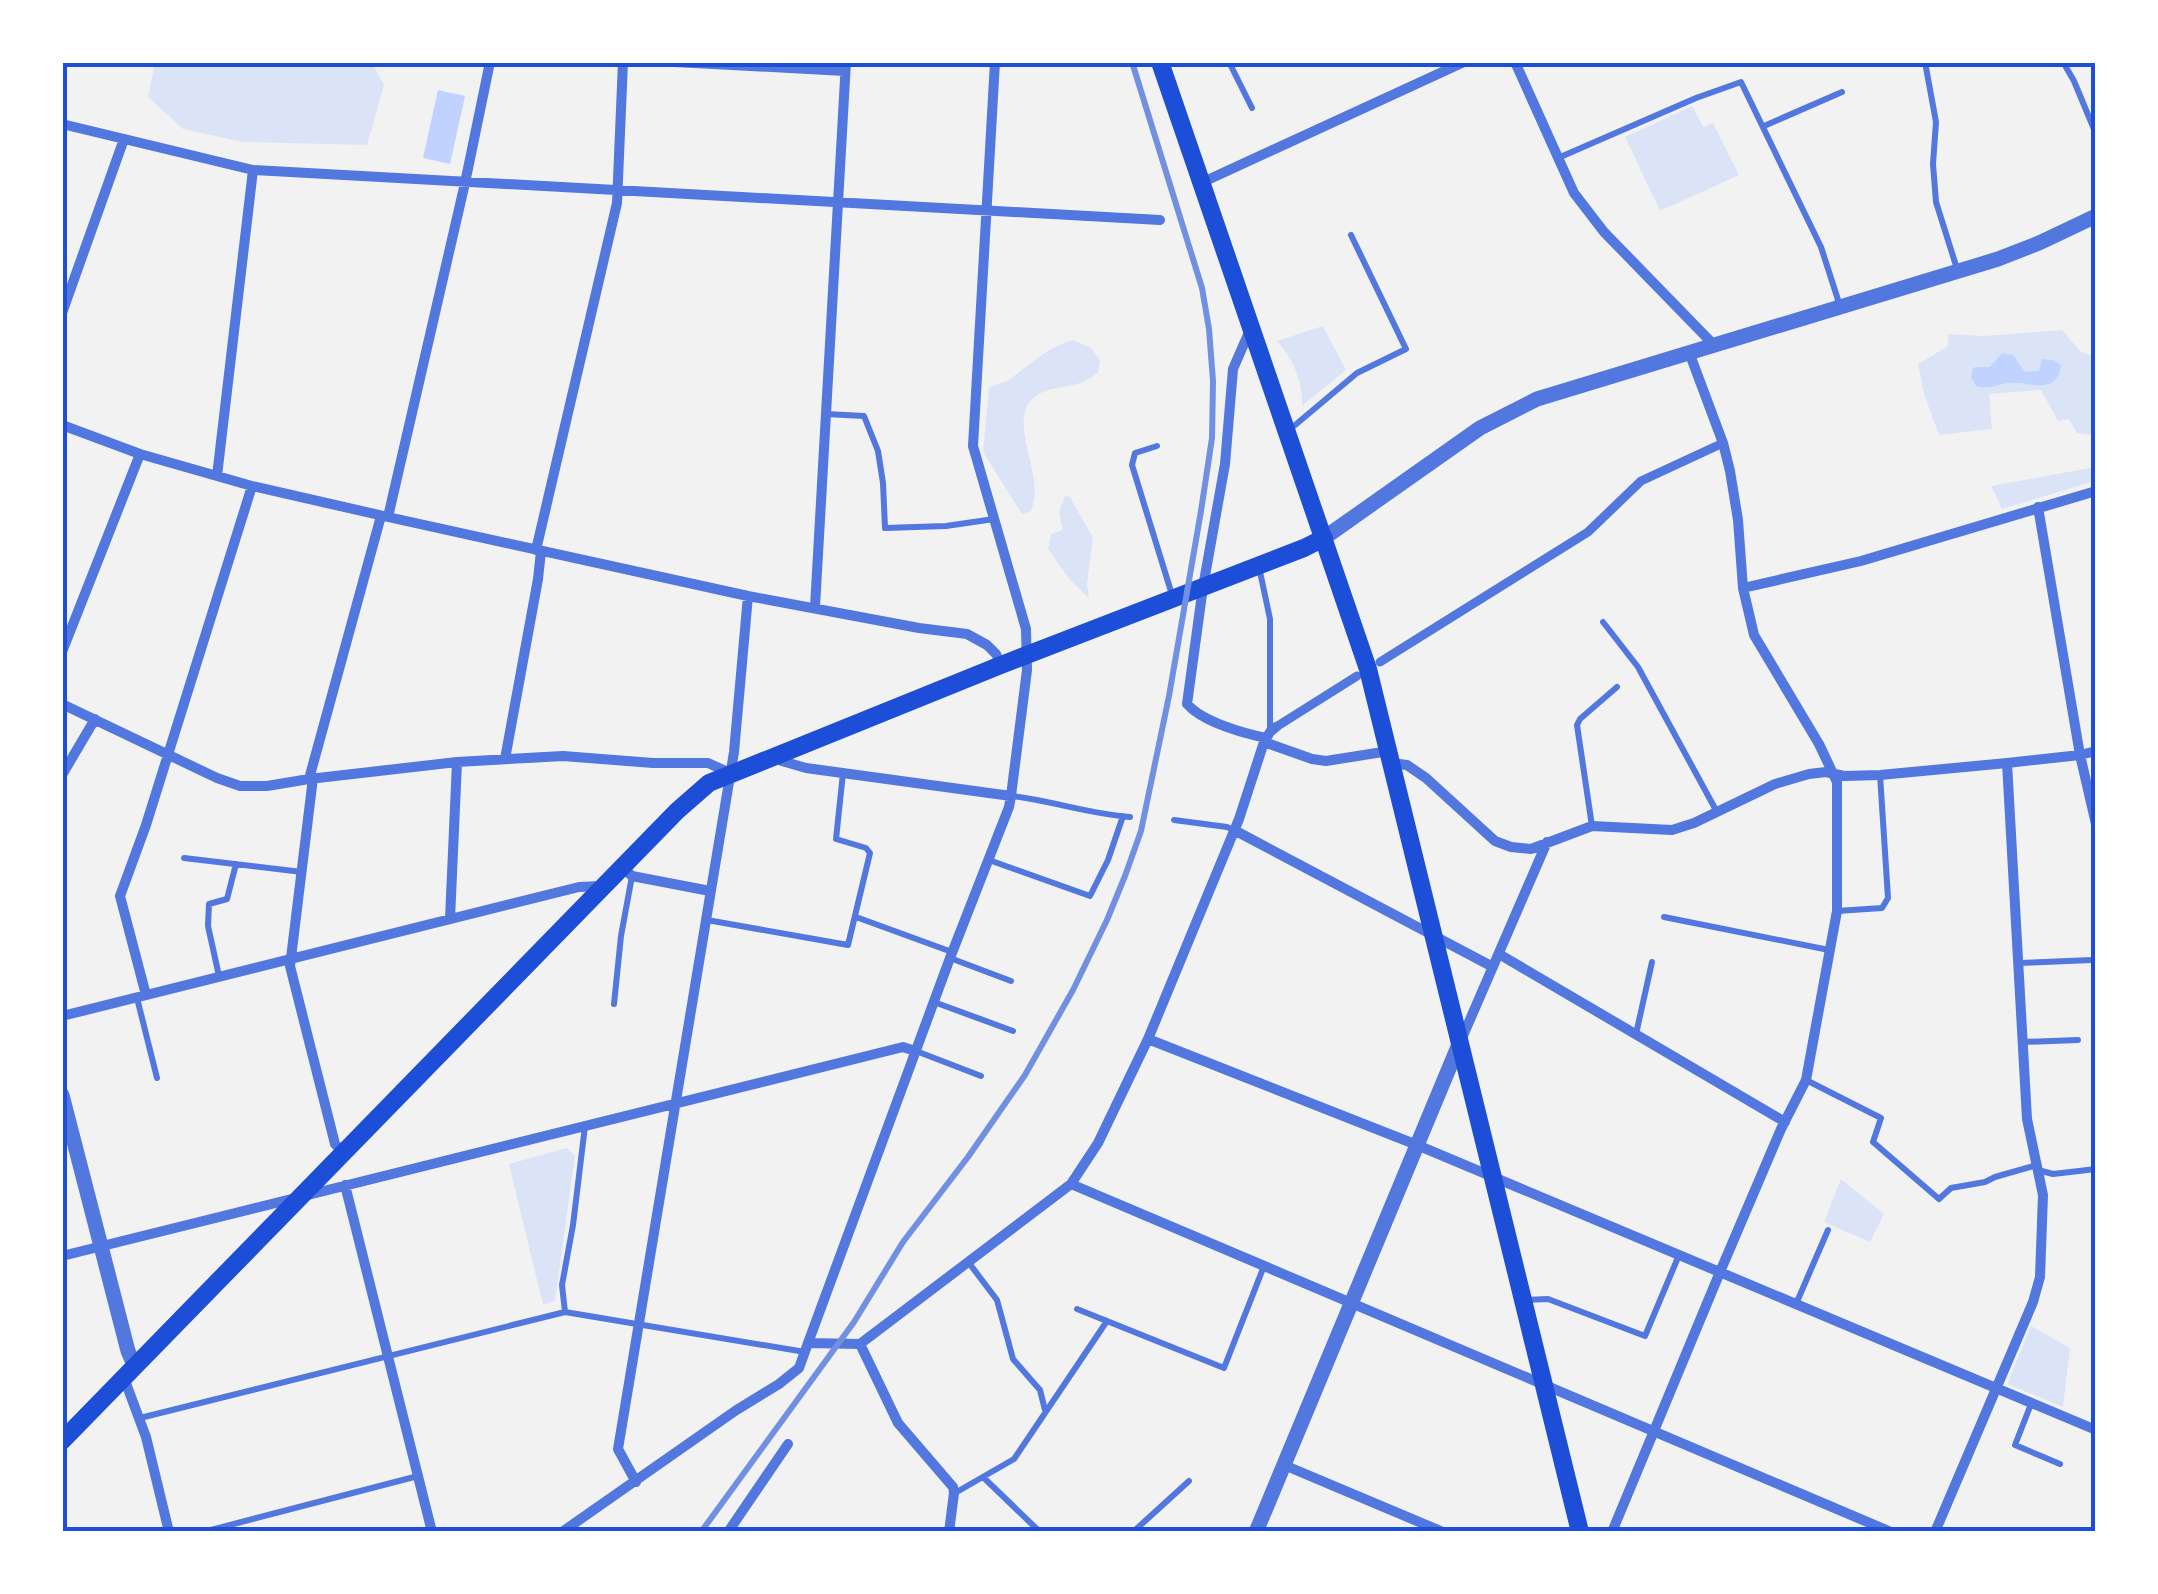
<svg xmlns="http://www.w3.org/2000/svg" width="2158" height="1594" font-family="'Libre Baskerville',serif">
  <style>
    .green { fill: #dbe4f7 }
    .water { fill: #bfd3fe }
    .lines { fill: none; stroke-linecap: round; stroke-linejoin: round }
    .service { stroke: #5277de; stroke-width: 6 }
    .pedestrian { stroke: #5277de; stroke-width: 9 }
    .minor { stroke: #5277de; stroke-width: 10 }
    .tertiary { stroke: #5277de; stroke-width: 15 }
    .secondary { stroke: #1d4ed8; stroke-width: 18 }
    .rail { stroke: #7290e2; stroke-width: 6 }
    .neatline { fill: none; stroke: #1d4ed8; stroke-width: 4 }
  </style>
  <rect width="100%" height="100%" fill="#f2f2f2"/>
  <path class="green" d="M155 63H372L384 85 367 145 243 142 183 129 148 97Z
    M1692 106 1703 127 1713 123 1739 175 1660 211 1625 137Z
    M1323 326 1346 370 1302 406C1303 381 1293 359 1277 341Z
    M2062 330 2081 352 2095 357V407L2091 435 2077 433 2069 419 2058 421 2041 390 1989 394 1992 429 1939 435 1924 394 1918 364 1948 346V334L1984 336Z
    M1073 340 1091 348 1100 360 1098 373C1091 377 1085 382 1077 384 1065 388 1050 387 1039 394 1000 416 1050 480 1030 512L1022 514 983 452 989 388C996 383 1004 384 1011 378 1031 364 1049 346 1073 340Z
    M2095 467V481L2002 509 1991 486Z
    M1065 496 1070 497 1093 538 1087 584 1089 598 1070 580 1048 549 1051 534 1063 530 1059 512Z
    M567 1148 575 1156 555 1301 543 1305 509 1164Z
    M1841 1179 1884 1214 1870 1242 1824 1222Z
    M2031 1326 2070 1348 2063 1407 2007 1384Z"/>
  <path class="water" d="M438 90 465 96 450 164 423 158Z
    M2002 353 2013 355 2025 372 2039 371 2042 359 2053 360 2061 365C2057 398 2027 380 2008 383 1995 385 1989 390 1976 386L1971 378 1972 370 1975 367H1990Z"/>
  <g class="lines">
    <path class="service" d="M1229 62 1252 108
      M1925 62 1936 122 1933 164 1936 202 1958 272
      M2063 62 2074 81 2096 134
      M1764 126 1842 92
      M1558 158 1696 98 1741 82 1821 247 1840 306
      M826 414 864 416 878 451 883 483 885 528 946 526 994 519
      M1288 431 1357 373 1406 349 1351 235
      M1157 446 1135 453 1132 465 1173 598
      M1259 567 1270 619V732
      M1603 622 1638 667 1717 812
      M1012 796C1052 801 1090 814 1130 817
      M1174 820 1227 827 1234 830
      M1592 826 1577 725 1580 719 1617 687
      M184 858 302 872
      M989 860 1090 896 1108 860 1123 816
      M1837 911 1882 908 1888 898 1880 775
      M856 917 952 952
      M1664 917 1829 950
      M707 920 848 945 870 853 866 848 836 839 843 773
      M950 958 1011 981
      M2019 963 2092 960
      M219 976 208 926 209 904 227 899 236 864
      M137 998 157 1078
      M934 1002 1013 1031
      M614 1004 621 936 632 876
      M1636 1034 1652 962
      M2023 1042 2078 1040
      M916 1051 981 1076
      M1806 1080 1881 1118 1873 1142 1939 1199 1951 1188 1985 1182 1995 1177 2037 1165
      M2038 1170 2053 1174 2096 1169
      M969 1263 997 1300 1013 1359 1040 1390 1045 1410
      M1524 1300 1548 1299 1645 1336 1679 1255
      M1796 1304 1828 1230
      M1077 1309 1224 1368 1264 1266
      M565 1312 562 1285 573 1225 585 1126
      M2031 1404 2015 1445 2060 1464
      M140 1418 565 1312 805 1352
      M983 1477 1040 1532
      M955 1493 1014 1459 1107 1321
      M203 1532 418 1476
      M1133 1532 1189 1481"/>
    <path class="pedestrian" d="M1380 662 1588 532 1641 481 1723 443
      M1276 727 1357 676"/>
    <path class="minor" d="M675 62 845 71
      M1515 62 1574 193 1604 232 1713 344
      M62 124 253 170 1160 220
      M1201 183 1464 62
      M62 313 124 139
      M1250 330 1233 369 1225 464 1203 587 1187 704C1203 722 1243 733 1266 738
      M62 425 140 454 252 486 388 517 748 596 919 628 967 634 987 645 996 654 1001 665
      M217 476 253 170
      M2038 507 2080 755 2096 824
      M388 517 465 183 490 62
      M536 550 617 203 623 62
      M1743 588 1861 561 2096 491
      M815 607 846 62
      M62 652 140 454
      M62 704 217 778 240 786H267L309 779 457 762 563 756 653 763H708L730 773
      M1264 742 1312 759 1326 761 1389 751
      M505 759 538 579 541 551
      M775 759 806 768 1011 796
      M1391 763 1407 765 1426 778 1495 841 1511 847 1531 849 1592 826 1672 830 1694 823 1775 784 1809 774 1826 772 1844 776 1880 775 2007 763 2080 755 2096 751
      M62 775 95 719
      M313 778 290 966 335 1144 343 1152
      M309 779 381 516
      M1234 830 1493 967
      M622 867 632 876 710 891
      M450 919 457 762
      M1499 954 1785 1122
      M146 995 120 896 146 825 252 486
      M62 1016 579 887 601 886
      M1462 1038 1547 842
      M1148 1039 1417 1145 2096 1430
      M1071 1184 1891 1532
      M345 1185 432 1532
      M62 1256 903 1047 915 1051
      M860 1344 808 1343 950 958 1009 807 1011 796 1027 670 1026 629 973 446 995 62
      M124 1378 146 1437 169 1532
      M1284 1465 1443 1532
      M636 1482 618 1449 734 752 748 596
      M562 1532 735 1411 779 1384 799 1368 808 1343
      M728 1532 788 1444
      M949 1532 954 1493 953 1487 898 1423 860 1344 1071 1184 1098 1143 1148 1039 1239 819 1264 742 1270 732 1276 727
      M1612 1532 1720 1272 1781 1129 1806 1080 1837 911V782L1819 744 1754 635 1743 588 1738 520 1730 471 1723 443 1689 352
      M1935 1532 2033 1302 2040 1277 2043 1195 2027 1119 2007 763"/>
    <path class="tertiary" d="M1324 538 1480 428 1537 399 1998 259 2039 243 2096 216
      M62 1095 128 1351 135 1367
      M1256 1532 1460 1042"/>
    <path class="secondary" d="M1160 62 1368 669 1580 1532
      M62 1441 677 811 709 783 1001 665 1304 548 1324 538"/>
    <path class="rail" d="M701 1532 854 1322 903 1242 968 1157 1025 1075 1073 990 1107 920 1125 876 1141 831 1169 696 1201 511 1212 438 1213 381 1209 329 1202 288 1132 62"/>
  </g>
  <rect width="2158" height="1594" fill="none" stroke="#ffffff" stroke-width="130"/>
  <rect x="65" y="65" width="2028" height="1464" class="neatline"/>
</svg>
